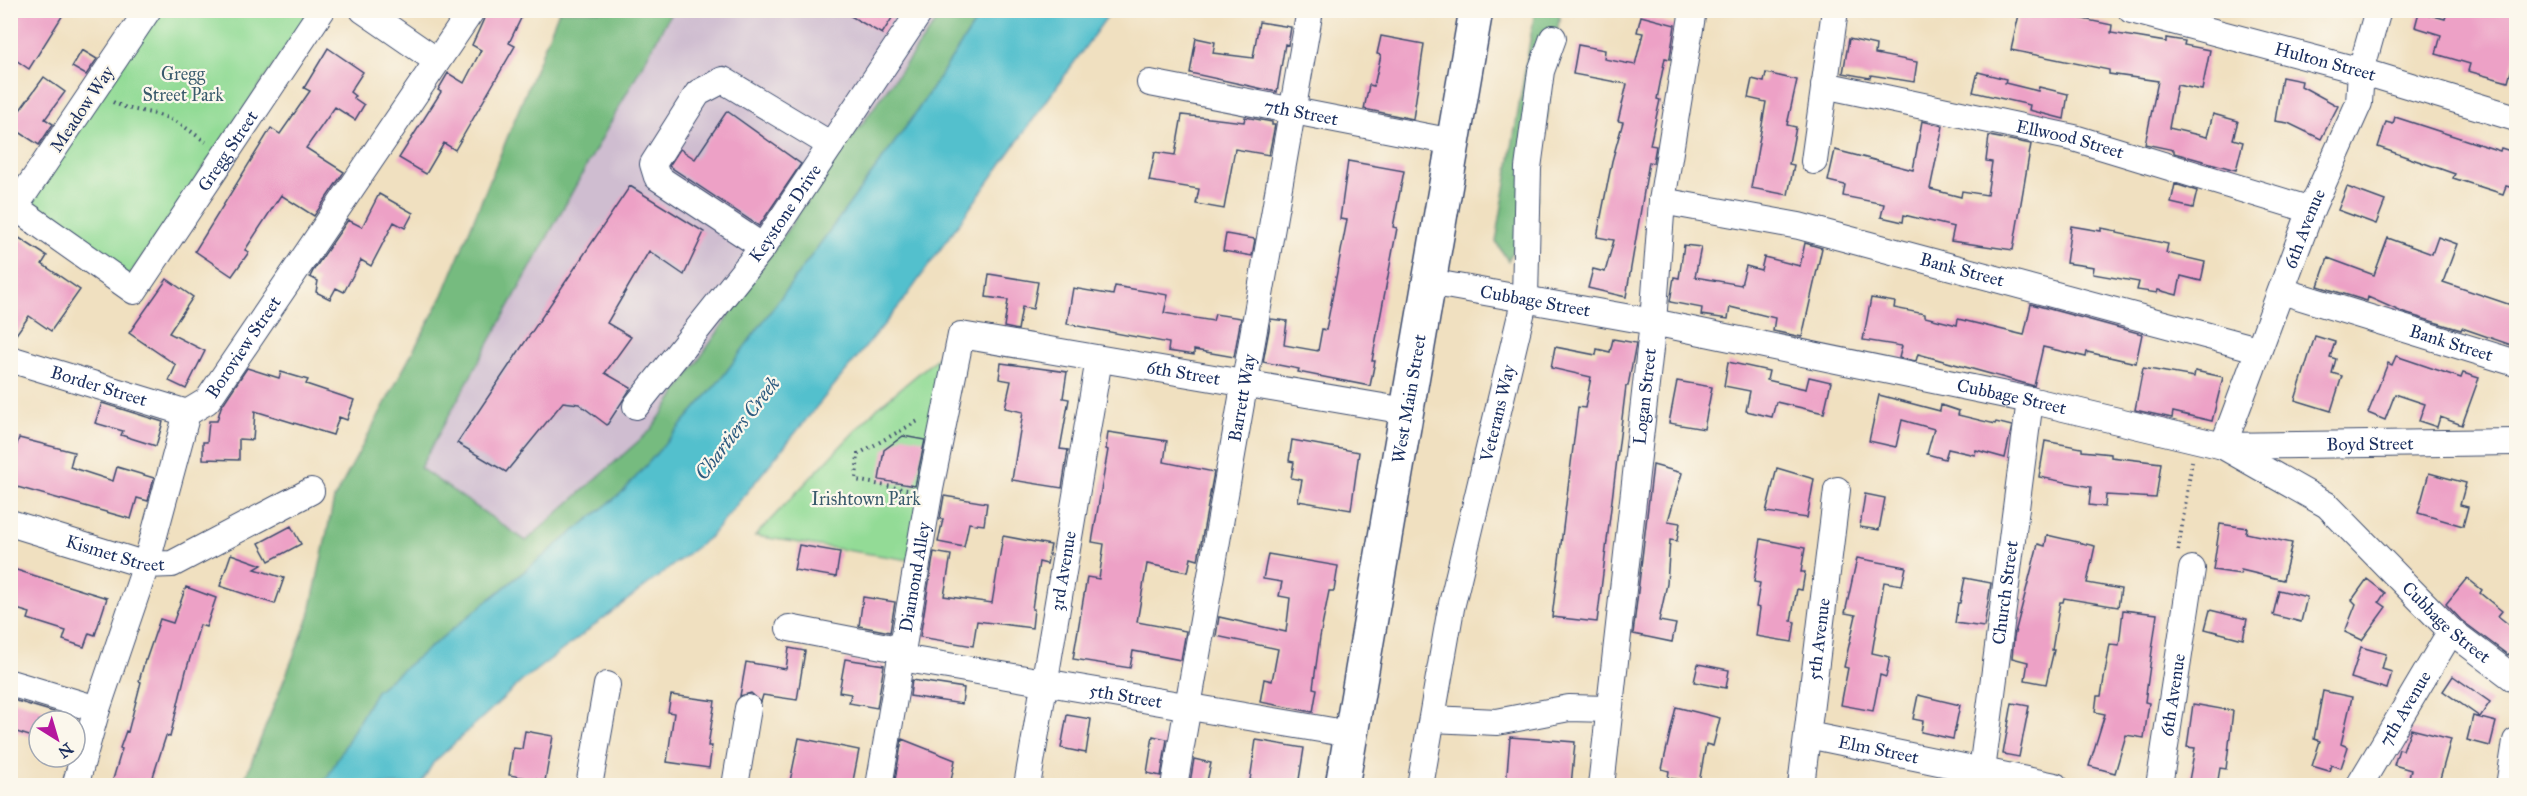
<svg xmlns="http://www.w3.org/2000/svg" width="2527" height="796" font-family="'IM FELL Great Primer',serif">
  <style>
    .industrial { fill: #cfbdd0 }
    .green { fill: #93db96; stroke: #57857a; stroke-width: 1.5 }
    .forest { fill: #76bb7f; stroke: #48756e; stroke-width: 1.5 }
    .water { fill: #53c0cd; stroke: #377896; stroke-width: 1.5 }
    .building { fill: #eda1c6 }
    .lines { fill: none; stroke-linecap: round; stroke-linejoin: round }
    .minor-casing { stroke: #3b4a6d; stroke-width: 28 }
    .major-casing { stroke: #3b4a6d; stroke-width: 36 }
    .path { stroke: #3b4a6d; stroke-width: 4; stroke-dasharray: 1.5 4.5; stroke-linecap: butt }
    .minor { stroke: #fff; stroke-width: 26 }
    .major { stroke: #fff; stroke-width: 33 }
    .labels { text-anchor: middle; stroke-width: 4.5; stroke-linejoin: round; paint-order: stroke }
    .street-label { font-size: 18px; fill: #1b2f5e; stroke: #fbf7ec }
    .park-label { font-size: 18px; fill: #395a6c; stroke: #fbf7ec }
    .water-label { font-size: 20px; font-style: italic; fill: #2c5a7f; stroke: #fbf7ec }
  </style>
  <rect width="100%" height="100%" fill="#fbf7ec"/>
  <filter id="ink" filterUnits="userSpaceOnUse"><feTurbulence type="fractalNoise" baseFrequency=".0167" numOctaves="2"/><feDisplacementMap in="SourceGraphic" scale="12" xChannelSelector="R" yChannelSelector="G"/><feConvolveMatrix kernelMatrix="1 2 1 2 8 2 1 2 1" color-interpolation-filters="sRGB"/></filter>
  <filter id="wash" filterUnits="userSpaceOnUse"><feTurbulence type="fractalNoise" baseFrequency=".008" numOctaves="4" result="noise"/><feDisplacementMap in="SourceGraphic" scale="24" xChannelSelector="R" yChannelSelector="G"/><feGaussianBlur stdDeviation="1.35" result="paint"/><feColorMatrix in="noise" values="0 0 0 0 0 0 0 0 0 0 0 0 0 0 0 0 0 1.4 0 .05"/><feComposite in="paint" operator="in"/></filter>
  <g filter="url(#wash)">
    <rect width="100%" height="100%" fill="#f0e0c0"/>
    <path class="industrial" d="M672 11H947L651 430 526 542 420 468Z"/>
    <path class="green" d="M155 11H311L128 278 24 205Z
      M953 345 909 560 755 536 877 408Z"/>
    <path class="forest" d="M559 11H672L420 468 526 541 651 430 822 179 944 11H983L911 120 721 379 624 491 376 691 323 785 242 786 309 617 334 499 443 295Z
      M1535 11H1560L1537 198 1508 261 1496 242Z"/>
    <path class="water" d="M983 11H1111L904 300 711 536 522 681 433 763 420 785H323L376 691 624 491 721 379 911 120Z"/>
    <g id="blocks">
      <path class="building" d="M10 10H66L29 69 10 56Z
        M488 10H525L509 43 515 46 455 150 444 143 426 174 399 158 441 92 438 90 448 73 464 83 481 50 472 45Z
        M840 10H897L882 34Z
        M2020 10H2074L2073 17 2112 25 2111 33 2166 42V38L2185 41 2184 45 2210 50 2202 90 2177 85 2169 128 2207 137 2213 114 2238 121 2233 139 2243 142 2236 170 2174 153V150L2145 144 2158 81 2109 74V70L2011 50Z
        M2448 10H2517V50L2508 82 2468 71 2470 64 2436 54 2441 35 2415 27 2419 12 2445 19Z
        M1641 16 1675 25 1670 57V59L1665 58 1657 99 1660 100 1650 145 1656 146 1653 163 1649 162 1626 297 1588 288 1593 269 1605 272 1614 240 1597 237 1612 161 1623 122 1618 121 1627 84 1573 74 1578 45 1605 50 1604 59 1635 65 1643 33 1637 32Z
        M1259 22 1291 27 1288 45 1285 44 1277 92 1190 73 1196 38 1215 42 1213 53 1253 58Z
        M1381 36 1424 44 1413 119 1364 109 1369 85 1374 86 1381 55 1377 54Z
        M1849 39 1876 45 1875 54 1917 62 1914 82 1871 75 1870 78 1843 73Z
        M328 48 363 72 350 92 355 96 354 98 364 105 355 120 335 107 306 148 344 172 314 216 281 195 245 250 249 252 232 276 195 251 271 128 280 134 310 91 304 88Z
        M82 50 97 59 86 75 72 67Z
        M1978 72 2006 79 2005 83 2038 91 2039 87 2068 94 2064 119 2029 110 2030 105 1973 92Z
        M1766 73 1797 80 1787 125 1796 127 1789 164 1794 165 1788 195 1751 188 1766 102 1748 98 1752 79 1764 82Z
        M44 77 65 92 45 119 53 124 39 145 10 126V104L20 110Z
        M2282 77 2302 81 2301 86 2338 106 2321 139 2288 123 2275 121Z
        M727 111 801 164 759 226 669 166 680 149 695 159Z
        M1182 115 1244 122 1245 117 1272 122V125H1275L1269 155 1235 149 1224 209 1196 204 1199 189 1149 181 1155 152 1175 155Z
        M2395 117 2500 151 2501 148 2517 153V189L2506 186 2503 194 2453 178 2455 174 2378 147 2386 122 2393 124Z
        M1922 121 1943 126 1930 189 1961 197 1962 191 1987 195 1992 162 1986 161 1989 136 2031 144 2013 250 1951 241 1954 227 1904 215 1903 222 1881 217 1884 204 1843 196 1845 185 1828 181 1835 150 1913 170Z
        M1348 161 1404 171 1393 227 1397 228 1372 361H1375L1370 386 1298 372 1299 369 1263 362 1271 319 1287 321 1284 345 1318 351 1322 329 1326 330 1347 220 1340 219Z
        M2175 184 2197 191 2193 208 2171 203Z
        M630 186 704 232 684 275 649 251 607 323 631 337 605 373 631 388 607 425 579 404 563 402 506 472 457 443Z
        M2347 187 2385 201 2376 224 2338 210Z
        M379 194 413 213 405 228 394 222 371 266 361 260 344 292 336 288 330 299 316 292 318 281 310 277 313 271 348 220 362 227Z
        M2071 226 2101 231V228L2117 231V233L2168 244 2166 253 2205 262 2201 281 2181 276 2177 295 2158 290 2157 293 2137 290 2139 282 2093 274 2094 267 2066 263Z
        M10 232 47 256 42 264 80 290 51 331 29 316 10 343Z
        M1226 234 1255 239 1252 256 1223 251Z
        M2438 237 2457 244 2443 282 2517 307V347L2462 328 2461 330 2404 313 2368 297 2367 301 2318 286 2328 258 2374 275 2388 238 2432 254Z
        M1805 243 1822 248 1802 337 1773 331 1775 318 1730 307 1728 319 1701 315 1702 308 1670 302 1674 277 1679 278 1684 245 1701 247 1695 277 1741 285 1746 266 1761 270 1764 257 1800 266Z
        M989 274 1038 282 1033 309 1022 307 1018 330 1004 327 1008 300 986 297Z
        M167 279 193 297 169 333 205 351 186 389 169 381 176 365 129 333Z
        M1115 286 1168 295 1164 313 1213 321 1215 314 1241 318 1234 357 1194 350V355L1168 351 1169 343 1067 324 1073 288 1113 295Z
        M1871 298 1895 302 1894 308 1925 314V317L1957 325 1958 319 2024 335 2031 304 2142 334 2136 363 2087 352 2086 357 2043 347 2034 386 1918 354 1916 361 1899 358 1902 346 1863 340Z
        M2315 336 2335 342 2330 357 2336 359 2332 373 2342 376 2331 411 2295 400Z
        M1613 339 1636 343 1628 386H1626L1597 622 1552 617 1578 407 1585 408 1591 377 1551 368 1555 347 1596 355 1597 349 1610 352Z
        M2396 356 2461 378 2463 373 2479 378 2462 425 2440 417 2437 427 2419 421 2425 404 2395 394 2385 420 2368 413 2388 363 2392 365Z
        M1728 362 1769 371 1767 380 1806 389 1809 377 1831 382 1824 413 1776 402 1772 417 1746 411 1750 391 1724 386Z
        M1001 363 1067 372 1063 398 1069 399 1060 449 1068 450 1062 488 1012 480 1023 412 1005 408 1011 381 999 379Z
        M247 368 279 378 281 372 308 380 306 384 354 400 347 420 339 417 333 435 255 411 253 440 239 439V460L203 459V442H207L209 421H217L221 407Z
        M2143 368 2194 377 2195 371 2223 377 2212 421 2173 412 2172 418 2135 410Z
        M1677 381 1712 387 1704 429 1669 423Z
        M1879 395 1940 411 1941 405 1959 411 1958 415 1995 424 1996 422 2012 426 2005 458 1976 450 1975 455 1948 449 1945 459 1927 454 1934 429 1902 420 1896 447 1869 441Z
        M102 403 163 422 156 446 121 435 123 431 95 423Z
        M1108 432 1167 441 1164 462 1214 472 1198 560 1191 558 1188 572 1147 564 1137 622 1186 631 1181 660 1133 651 1130 668 1073 659 1087 577 1099 579 1104 544 1092 542 1108 450 1106 449Z
        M903 436 925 440 915 486 879 480 884 450Z
        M19 438 74 452 70 467 113 481 117 467 154 478 148 501 137 498 131 519 10 485V465Z
        M1292 440 1359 452 1351 510 1298 501 1302 480 1291 478 1294 462 1289 461Z
        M2045 441 2082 448V451L2111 454V457L2161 463 2156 498 2106 495 2105 507 2089 505 2091 487 2039 477Z
        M1653 465 1682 473 1668 521 1680 523 1677 541 1670 540 1667 584 1659 621 1676 624 1672 642 1633 634Z
        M1777 468 1814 479 1807 518 1766 512Z
        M2429 473 2466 483 2460 505 2468 507 2463 526 2418 513Z
        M1865 494 1885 498 1879 530 1860 527Z
        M944 496 987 503 984 525 969 523 964 547 938 542 943 519H940Z
        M2220 524 2247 528 2246 533 2292 543 2283 580 2241 570 2240 574 2213 570Z
        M291 526 301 544 269 561 259 543Z
        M2047 535 2095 546 2087 583 2121 589 2118 607 2064 598 2063 602H2060L2052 650H2054L2046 684 2025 680 2028 662 2012 658 2014 637 2038 544 2045 546Z
        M1003 536 1051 545 1047 564 1039 562 1032 609H1034L1032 628 977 621 973 646 920 637 934 552 951 555 944 596 992 603Z
        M1761 539 1805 548 1801 572H1805L1802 590 1797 589 1791 621 1795 622 1792 642 1756 636 1760 608 1756 607 1760 583 1754 582Z
        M799 545 840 552 836 577 794 570Z
        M231 554 262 565 255 569 284 578 275 604 220 586Z
        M1268 554 1338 566 1334 591H1329L1320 637 1313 688 1317 689 1313 712 1260 702 1264 679 1272 681 1278 649 1216 636 1219 617 1286 632 1290 598 1279 596 1282 582 1263 579Z
        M1857 558 1906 567 1902 585 1884 582 1872 653 1890 657 1886 677 1880 675 1873 711 1841 705 1848 668 1844 667 1856 615 1845 613Z
        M10 568 107 598 95 635 89 633 84 647 63 640 66 631 28 619 30 613 10 607Z
        M1965 578 1991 583 1984 627 1955 623 1958 603H1960Z
        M2467 578 2482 590 2480 593 2502 611 2498 616 2517 631V644L2508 655 2461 620 2446 604Z
        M2367 579 2385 593 2379 602 2386 607 2362 640 2345 632 2356 604 2352 600Z
        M186 587 216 598 206 627 200 625 186 671 170 737 166 736 150 786H111L122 749 120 748 126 731 128 732 141 682 139 681 145 660H146L160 619 173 623Z
        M2279 590 2307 597 2301 622 2273 615Z
        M863 597 895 602 890 632 859 626Z
        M2123 610 2157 614 2145 702 2149 703 2144 738 2126 735 2115 773 2089 766 2105 714 2095 712 2097 696H2101L2110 644 2119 645Z
        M2210 610 2247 619 2243 639 2205 629Z
        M2361 647 2386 654 2382 669 2392 672 2387 689 2351 678Z
        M789 648 805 651 797 700 763 695 761 702 751 693 740 696 746 662 786 669Z
        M845 659 884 665 877 708 849 703 851 694 839 692Z
        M1698 664 1729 670 1726 688 1694 682Z
        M2453 676 2490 702 2480 717 2443 691Z
        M912 680 964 688 962 704 910 696Z
        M2323 691 2352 697 2341 744 2348 747 2341 768 2331 765 2329 771 2312 766 2320 741 2314 739Z
        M671 695 715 701 708 746H712L709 768 667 762 674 713 668 712Z
        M1918 695 1960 705 1953 739 1921 732 1923 721 1913 719Z
        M10 699 77 719 76 721H39V739L10 730Z
        M2012 703 2029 706 2019 757 2003 754Z
        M2193 704 2233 711 2226 769 2220 768 2217 786H2188L2195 748 2187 747Z
        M1676 707 1720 718 1713 746 1706 744 1699 783 1668 778 1669 771 1662 769Z
        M1067 715 1091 719 1086 753 1061 748Z
        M2473 716 2496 722 2490 746 2467 740Z
        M2411 729 2451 739 2438 786H2426L2408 780 2411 770 2394 765 2399 749 2403 750Z
        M525 731 553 736 545 781 509 775 513 748 522 749Z
        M1153 736 1167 739 1161 776 1147 773Z
        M1510 737 1575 742 1571 786H1506Z
        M799 738 859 750 852 786H789Z
        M902 739 955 760 950 786H894Z
        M1256 740 1304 748 1298 786H1258V781L1250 780Z
        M1194 759 1211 763 1206 786 1190 783Z"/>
    </g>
  </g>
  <g filter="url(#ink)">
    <use href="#blocks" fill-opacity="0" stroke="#3b4a6d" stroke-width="1.5"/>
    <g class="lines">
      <g class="minor-casing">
        <g id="minor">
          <path id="s1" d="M148 10 15 207 134 291 322 10"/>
          <path d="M363 10 437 61"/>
          <path id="s2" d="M2131 10 2361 71 2516 118"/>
          <path id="s3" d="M1150 83 1453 142"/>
          <path id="s4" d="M1824 85 2074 138 2311 210"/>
          <path d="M1814 161 1835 10"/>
          <path id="s5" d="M1662 201 1799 226 2257 349"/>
          <path d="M763 247 657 177 653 164 698 93 723 80 831 145"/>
          <path id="s6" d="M1429 282 1653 322 2030 400 2223 446 2327 505 2451 631 2516 680"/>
          <path id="s7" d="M2282 291 2516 363"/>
          <path id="s8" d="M10 359 187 413"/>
          <path id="s9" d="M636 406 763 247 921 10"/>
          <path id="s10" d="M2223 446 2311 210 2359 103 2361 71 2378 10"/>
          <path id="s11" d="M2223 446 2516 442"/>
          <path id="s12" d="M10 523 146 565 172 564 311 491"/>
          <path d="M789 628 903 650"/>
          <path id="s13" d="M901 658 1350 734"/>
          <path d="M10 683 97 709"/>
          <path d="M1432 719 1497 722 1569 708 1609 709"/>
          <path id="s14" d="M1808 735 2055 786"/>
          <path id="s15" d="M75 786 97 709 146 565 187 413 207 401 472 10"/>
          <path d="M589 786 607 685"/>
          <path d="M735 786 748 708"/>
          <path id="s16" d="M879 786 929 494 961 335 1406 411"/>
          <path id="s17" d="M1027 786 1099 359"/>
          <path id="s18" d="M1174 786 1310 10"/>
          <path id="s19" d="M1420 786 1451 608 1525 298 1528 168 1541 71 1553 38"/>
          <path id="s20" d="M1601 786 1653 322 1662 201 1693 10"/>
          <path id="s21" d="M1801 786 1837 490"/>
          <path id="s22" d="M1980 786 2030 400"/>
          <path id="s23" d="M2159 786 2192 569"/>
          <path id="s24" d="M2359 786 2451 631"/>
          <path d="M2509 786 2516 741"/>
        </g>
      </g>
      <g class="major-casing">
        <g id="major">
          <path id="s25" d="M1342 786 1476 10"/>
        </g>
      </g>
      <path class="path" d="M113 102C129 111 144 110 162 116 179 121 191 132 206 142
        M907 490 856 480 858 454 920 420
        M2178 551 2192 461"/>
      <use href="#minor" class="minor"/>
      <use href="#major" class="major"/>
    </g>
  </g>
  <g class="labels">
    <g class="street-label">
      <text dy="6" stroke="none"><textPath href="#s2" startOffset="201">Hulton Street</textPath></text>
      <text transform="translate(82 109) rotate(-56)" y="6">Meadow Way</text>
      <text dy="6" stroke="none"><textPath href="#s3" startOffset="154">7th Street</textPath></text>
      <text dy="6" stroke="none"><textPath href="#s4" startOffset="252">Ellwood Street</textPath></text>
      <text dy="6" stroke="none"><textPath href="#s1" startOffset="552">Gregg Street</textPath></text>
      <text dy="6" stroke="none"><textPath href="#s9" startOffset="244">Keystone Drive</textPath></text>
      <text dy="6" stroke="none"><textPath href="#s10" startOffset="232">6th Avenue</textPath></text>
      <text dy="6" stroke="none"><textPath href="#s5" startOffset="308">Bank Street</textPath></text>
      <text dy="6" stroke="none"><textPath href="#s6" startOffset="108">Cubbage Street</textPath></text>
      <text dy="6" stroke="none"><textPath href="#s7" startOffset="177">Bank Street</textPath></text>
      <text dy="6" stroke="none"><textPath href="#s15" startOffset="478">Boroview Street</textPath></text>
      <text dy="6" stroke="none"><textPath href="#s16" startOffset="684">6th Street</textPath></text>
      <text dy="6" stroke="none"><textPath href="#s8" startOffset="93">Border Street</textPath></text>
      <text dy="6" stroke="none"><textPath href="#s6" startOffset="594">Cubbage Street</textPath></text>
      <text dy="6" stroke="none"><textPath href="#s18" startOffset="394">Barrett Way</textPath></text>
      <text dy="6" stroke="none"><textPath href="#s25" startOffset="393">West Main Street</textPath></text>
      <text dy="6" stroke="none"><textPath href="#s20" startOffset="392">Logan Street</textPath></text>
      <text dy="6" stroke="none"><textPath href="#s19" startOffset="381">Veterans Way</textPath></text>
      <text dy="6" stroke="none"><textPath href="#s11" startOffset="147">Boyd Street</textPath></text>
      <text dy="6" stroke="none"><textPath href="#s12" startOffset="110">Kismet Street</textPath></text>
      <text dy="6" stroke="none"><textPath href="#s17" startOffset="218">3rd Avenue</textPath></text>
      <text dy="6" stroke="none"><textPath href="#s16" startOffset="212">Diamond Alley</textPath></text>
      <text dy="6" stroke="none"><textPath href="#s22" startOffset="195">Church Street</textPath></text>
      <text dy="6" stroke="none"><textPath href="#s6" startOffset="1098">Cubbage Street</textPath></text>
      <text dy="6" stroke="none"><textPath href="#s21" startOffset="148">5th Avenue</textPath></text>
      <text dy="6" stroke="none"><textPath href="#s23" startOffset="92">6th Avenue</textPath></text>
      <text dy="6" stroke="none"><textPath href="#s13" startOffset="228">5th Street</textPath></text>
      <text dy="6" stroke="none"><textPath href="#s24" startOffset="90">7th Avenue</textPath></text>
      <text dy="6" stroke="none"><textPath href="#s14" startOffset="72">Elm Street</textPath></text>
    </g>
    <g class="park-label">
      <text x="183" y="80">Gregg<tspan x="183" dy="21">Street Park</tspan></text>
      <text x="866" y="505">Irishtown Park</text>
    </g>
    <g class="water-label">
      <text transform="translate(737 428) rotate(-52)" y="7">Chartiers Creek</text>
    </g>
  </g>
  <rect width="2527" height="796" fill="none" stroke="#fbf7ec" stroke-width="36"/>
  <g transform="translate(57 739) rotate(143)"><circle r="28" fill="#fbf7ec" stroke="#a1a7b3" stroke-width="1.5"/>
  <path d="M0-4.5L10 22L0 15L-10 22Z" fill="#b5179e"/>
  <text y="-9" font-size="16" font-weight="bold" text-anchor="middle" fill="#1b2f5e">N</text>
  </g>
</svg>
